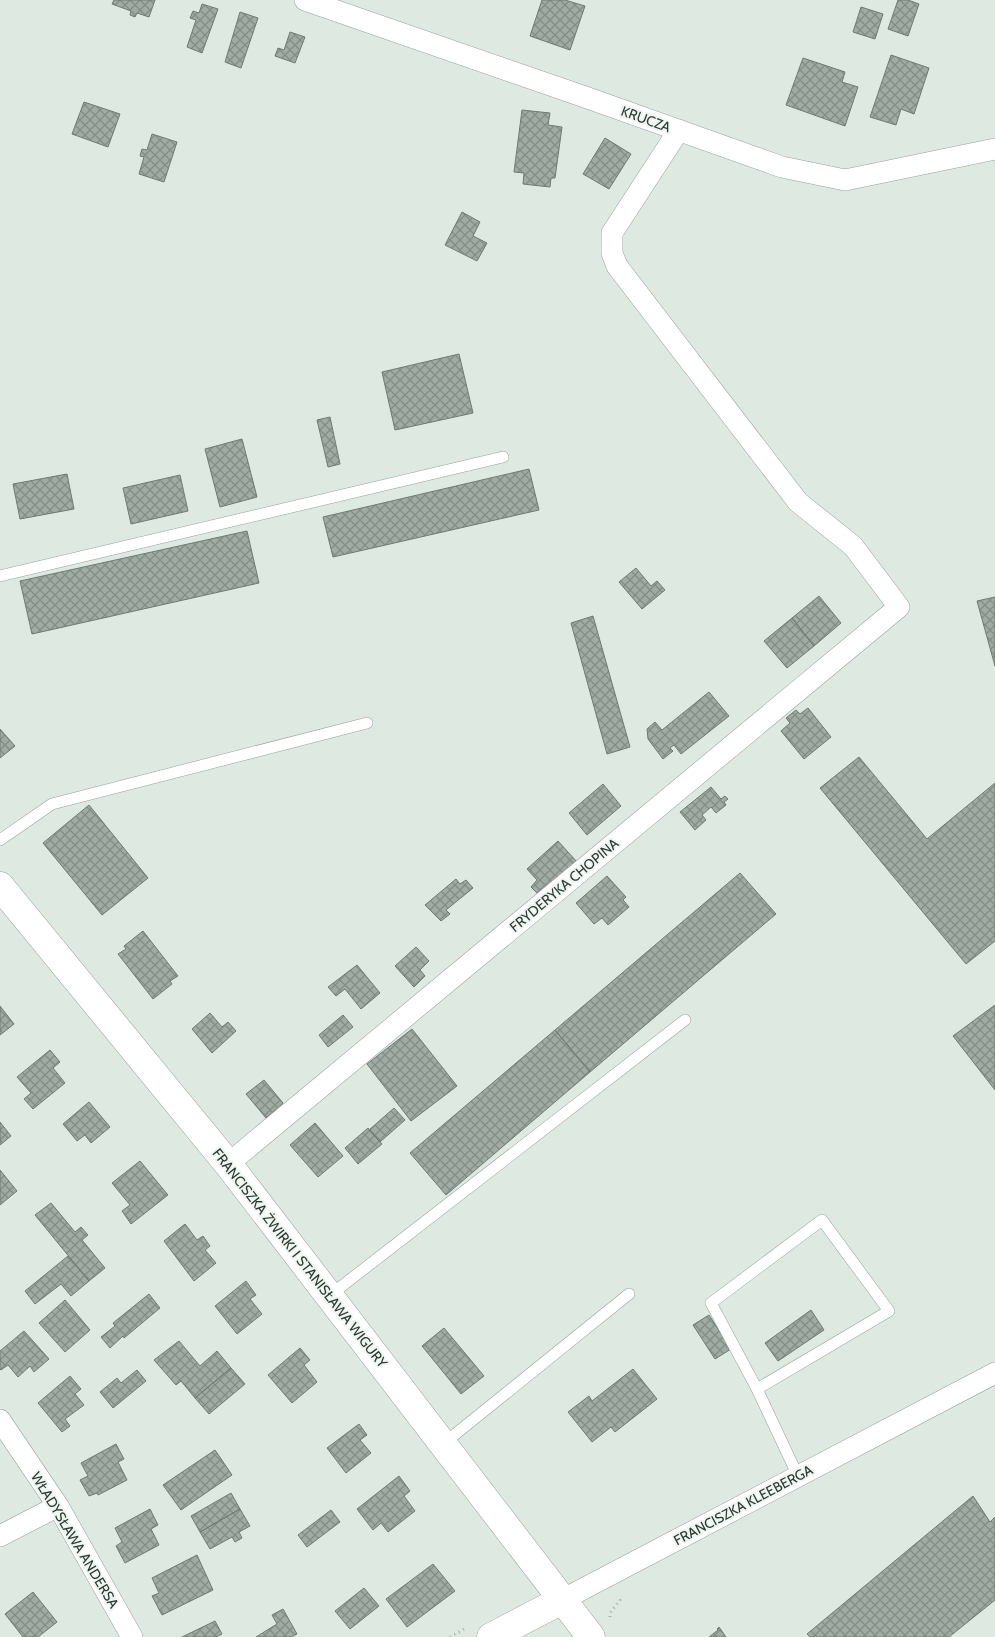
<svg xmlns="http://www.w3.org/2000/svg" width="995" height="1637" font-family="Cabin,sans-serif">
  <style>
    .building { fill: url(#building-cross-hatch); stroke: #707a74 }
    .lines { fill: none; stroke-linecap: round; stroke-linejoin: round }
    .service-casing { stroke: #97a29b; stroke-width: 12 }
    .minor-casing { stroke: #97a29b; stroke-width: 22 }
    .tertiary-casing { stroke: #97a29b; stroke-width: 29 }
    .path { stroke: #a8b1ab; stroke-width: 3; stroke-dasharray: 1 4; stroke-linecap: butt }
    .service { stroke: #fff; stroke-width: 11 }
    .minor { stroke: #fff; stroke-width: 21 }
    .tertiary { stroke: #fff; stroke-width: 28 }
    .labels { text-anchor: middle; stroke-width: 4; stroke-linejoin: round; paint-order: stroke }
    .street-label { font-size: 14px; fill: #323633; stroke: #ebf7ef }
  </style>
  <defs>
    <pattern id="building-cross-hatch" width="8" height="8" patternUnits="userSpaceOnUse" patternTransform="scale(1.25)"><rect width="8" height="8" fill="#a0aba4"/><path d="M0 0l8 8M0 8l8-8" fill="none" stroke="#838c86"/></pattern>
  </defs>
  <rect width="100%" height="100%" fill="#dee9e2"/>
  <path class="building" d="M114 0H155L149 17 137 13 135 17 130 15 131 11 112 4Z
    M542 0H565L585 6 570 50 530 36Z
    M898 0H908L919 4 908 36 888 29Z
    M202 4 218 9 202 53 187 47 196 20 190 18 193 11 199 13Z
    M861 7 883 14 875 39 853 32Z
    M240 12 258 18 241 68 225 62Z
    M290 32 305 37 295 63 275 56 278 48 284 50Z
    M891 55 929 68 914 114 901 109 896 125 870 117Z
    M803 58 845 72 842 82 858 87 845 126 786 105Z
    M84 102 120 114 108 147 72 134Z
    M522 110 550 113 548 125 562 127 555 178H551L550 187 523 184 524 173 514 172Z
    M152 134 177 142 164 182 139 174 144 157 140 156 142 149 147 150Z
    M605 138 631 154 609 189 583 174Z
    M462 212 480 222 473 236 487 243 477 261 445 245Z
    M459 354 473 413 395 430 382 372Z
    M330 417 340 464 328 467 317 420Z
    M242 439 257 497 220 507 205 449Z
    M529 469 539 510 333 557 323 517Z
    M67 474 74 509 20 519 13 484Z
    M180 475 188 511 131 524 123 488Z
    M247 531 259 583 32 634 20 581Z
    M636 568 651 586 657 581 665 590 642 609 619 582Z
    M819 596 841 623 814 646 792 618Z
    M995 597V666L977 601Z
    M593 616 630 747 607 754 571 623Z
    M792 618 814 646 787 668 764 641Z
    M709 692 729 716 681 754 674 745 670 748 673 751 663 759 648 739 647 729 655 722 662 730Z
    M808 708 831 737 804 759 781 731 790 723 786 718 796 710 800 714Z
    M0 729 15 746 0 758Z
    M859 757 927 839 995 783V941L966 964 820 788Z
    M603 784 621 806 587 835 569 813Z
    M711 787 721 799 725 796 728 799 724 802 726 805 716 813 711 807 702 815 706 820 695 830 680 812Z
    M89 805 148 878 102 915 43 843Z
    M558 841 577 862 539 895 531 887 537 880 527 869Z
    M740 873 776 914 590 1072 555 1030Z
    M607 876 626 897 623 900 629 907 608 925 602 918 594 924 576 903Z
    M456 879 460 884 466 880 473 888 446 910 450 914 441 921 425 905Z
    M143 931 178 976 170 981 172 984 153 999 118 954 126 949 124 946Z
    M416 947 429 961 420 970 425 976 414 987 395 966Z
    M357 965 380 993 361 1009 345 989 336 996 328 987Z
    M995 1005V1090L953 1036Z
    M0 1006 14 1024 0 1035Z
    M210 1013 222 1027 228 1022 236 1031 212 1053 192 1029Z
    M343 1015 353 1027 328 1047 319 1035Z
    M412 1029 457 1086 411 1121 367 1064Z
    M555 1030 590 1072 446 1195 410 1153Z
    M50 1050 60 1062 53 1068 65 1083 33 1109 24 1099 31 1093 17 1077Z
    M264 1080 283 1103 266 1118 246 1094Z
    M89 1102 110 1127 91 1143 85 1135 77 1141 63 1124Z
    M394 1108 405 1120 380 1142 369 1130Z
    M0 1122 11 1136 0 1145Z
    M315 1123 343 1156 318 1177 290 1145Z
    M368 1128 382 1144 358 1164 345 1148Z
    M140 1161 168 1195 131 1224 122 1211 130 1205 112 1183Z
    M0 1170 17 1191 0 1205Z
    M51 1203 75 1232 81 1227 88 1235 82 1240 105 1268 89 1281 35 1215Z
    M185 1224 197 1240 203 1236 210 1246 205 1250 216 1263 194 1281 164 1241Z
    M68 1256 89 1281 71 1296 61 1284 35 1304 25 1291Z
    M246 1281 256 1295 250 1299 262 1314 237 1334 215 1306Z
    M149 1294 160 1308 124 1338 123 1336 110 1348 101 1337 115 1326 113 1323Z
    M65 1300 90 1330 65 1352 39 1323Z
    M811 1310 824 1330 778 1361 765 1343Z
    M709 1315 731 1349 715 1359 693 1325Z
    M444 1328 484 1376 461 1394 422 1346Z
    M24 1331 49 1359 34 1372 30 1366 18 1377 8 1365 1 1370 0 1369V1351Z
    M179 1341 200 1366 217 1351 231 1368 195 1398 181 1381 176 1385 154 1360Z
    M300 1348 310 1360 304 1365 317 1382 292 1403 268 1375Z
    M231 1368 245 1384 209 1414 195 1398Z
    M633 1369 657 1399 615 1432 611 1427 592 1442 568 1412 589 1396 592 1401Z
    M137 1370 146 1381 113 1408 100 1392 117 1378 121 1383Z
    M70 1376 81 1389 75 1394 84 1405 65 1419 70 1426 62 1432 38 1403Z
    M359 1424 367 1435 360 1440 371 1453 346 1473 327 1448Z
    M116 1444 124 1459 118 1462 127 1480 98 1495 97 1493 89 1496 80 1480 88 1476 81 1463Z
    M215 1450 232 1475 181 1510 163 1485Z
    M399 1476 410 1491 404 1496 415 1511 388 1532 381 1523 373 1530 357 1509Z
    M231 1493 240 1509 200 1532 191 1516Z
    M973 1496 990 1522 995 1517V1600L949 1637H810L807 1634Z
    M150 1509 158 1525 151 1529 159 1545 125 1563 116 1546 122 1542 115 1528Z
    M240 1509 250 1526 239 1532 242 1538 235 1542 232 1537 210 1549 200 1532Z
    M331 1510 340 1522 307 1547 298 1535Z
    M197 1555 213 1590 162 1615 152 1596 159 1593 152 1578Z
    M433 1564 455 1591 407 1627 386 1599Z
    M364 1588 379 1606 350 1629 335 1611Z
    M33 1592 57 1622 38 1637H23L5 1614Z
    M283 1609 297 1634 291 1637H256L277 1624 272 1615Z
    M215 1621 222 1634 216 1637H182Z
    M719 1627 726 1637H709L718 1630 717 1629Z"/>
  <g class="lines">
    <g class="service-casing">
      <path id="service" d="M0 576 503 457
        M0 840 52 804 367 723
        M329 1296 685 1020
        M757 1389 711 1303 822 1220 889 1311 757 1389 798 1476
        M443 1444 629 1294"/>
    </g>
    <g class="minor-casing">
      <path id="minor" d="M305 0 585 97 782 167 845 180 995 149
        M228 1164 899 607 853 546 798 502 617 266 612 253V233L679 130
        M0 1420 58 1506 132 1637
        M0 1536 58 1506
        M562 1600 995 1373"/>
    </g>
    <g class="tertiary-casing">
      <path id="tertiary" d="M0 886 228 1164 591 1637
        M491 1637 562 1600"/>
    </g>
    <path class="path" d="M610 1617V1613L620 1600 618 1597
      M450 1637 466 1628"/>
    <use href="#service" class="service"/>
    <use href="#minor" class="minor"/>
    <use href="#tertiary" class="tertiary"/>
  </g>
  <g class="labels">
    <g class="street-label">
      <text transform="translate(646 119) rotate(20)" y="5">KRUCZA</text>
      <text transform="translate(564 885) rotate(-40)" y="5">FRYDERYKA CHOPINA</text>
      <text transform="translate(300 1258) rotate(52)" y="5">FRANCISZKA ŻWIRKI I STANISŁAWA WIGURY</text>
      <text transform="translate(743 1505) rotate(-28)" y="5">FRANCISZKA KLEEBERGA</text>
      <text transform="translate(75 1540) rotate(59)" y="5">WŁADYSŁAWA ANDERSA</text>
    </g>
  </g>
</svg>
